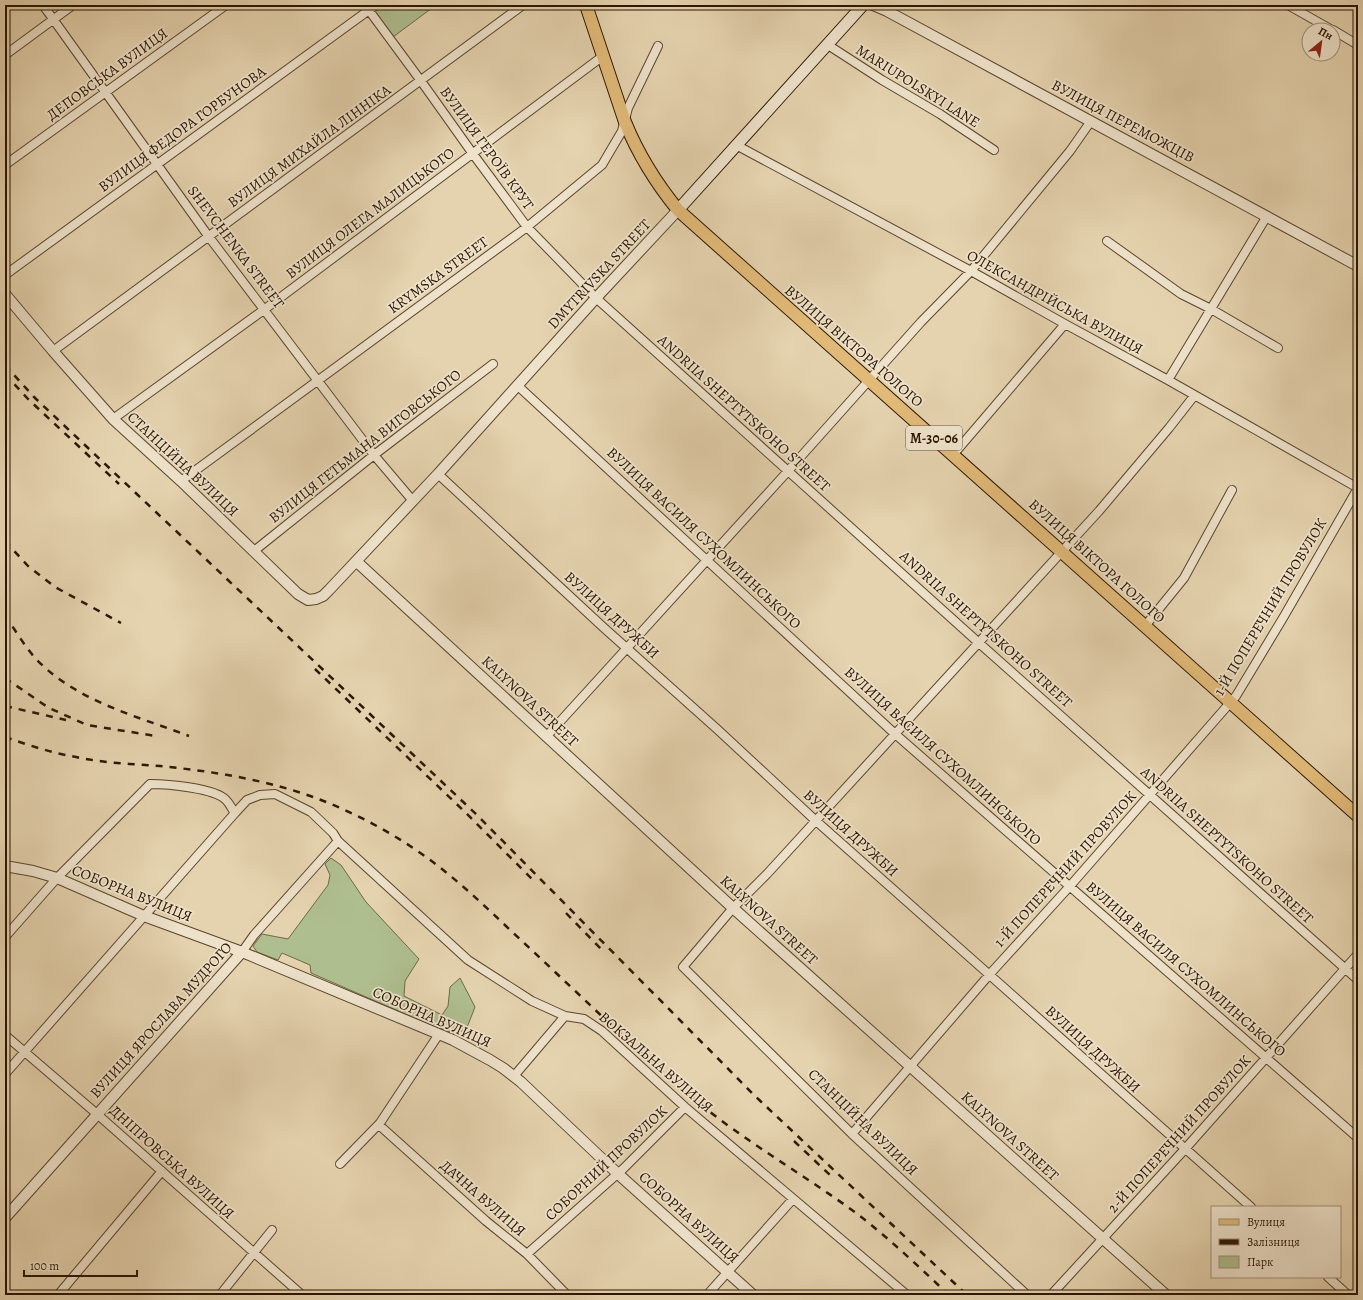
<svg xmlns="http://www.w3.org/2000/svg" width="1363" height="1300" font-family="Alegreya,serif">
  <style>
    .green { fill: #afbe8f; stroke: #6d6a48 }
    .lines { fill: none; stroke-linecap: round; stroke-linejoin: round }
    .minor-casing { stroke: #5a452c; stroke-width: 10 }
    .tertiary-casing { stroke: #5a452c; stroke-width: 12 }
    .secondary-casing { stroke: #2b1601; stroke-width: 13 }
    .primary-casing { stroke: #2b1601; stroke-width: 14 }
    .minor { stroke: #eee2cb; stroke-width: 8 }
    .tertiary { stroke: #eee2cb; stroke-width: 10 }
    .secondary { stroke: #eee2cb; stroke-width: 11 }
    .primary { stroke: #e2ba78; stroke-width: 12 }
    .rail { stroke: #2b1601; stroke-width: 2.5; stroke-dasharray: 7 7; stroke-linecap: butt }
    .labels { text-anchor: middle; stroke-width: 3.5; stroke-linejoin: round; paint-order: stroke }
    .shield { fill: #eee2cb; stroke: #66533e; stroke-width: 1 }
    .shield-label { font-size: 14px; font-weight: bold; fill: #2b1601 }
    .street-label { font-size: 15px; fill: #2b1601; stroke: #eee2cb }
  </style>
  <rect width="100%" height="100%" fill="#e5d3af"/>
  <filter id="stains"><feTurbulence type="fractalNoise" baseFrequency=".005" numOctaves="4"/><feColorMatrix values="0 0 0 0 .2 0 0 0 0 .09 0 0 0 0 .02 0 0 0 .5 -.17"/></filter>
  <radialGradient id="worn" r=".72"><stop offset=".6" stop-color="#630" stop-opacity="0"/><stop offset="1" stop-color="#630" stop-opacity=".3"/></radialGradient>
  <path class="green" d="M379 5H436L393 37 373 10Z
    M331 858 341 865 366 902 419 959 405 981 404 996 442 1015 448 1006 450 987 460 978 475 1007 466 1030 454 1033 435 1027 311 973 310 965 282 953 278 960 257 952 253 946 262 934 288 939 328 885 330 875 325 864Z"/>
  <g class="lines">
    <g class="minor-casing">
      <path id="minor" d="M43 5 209 237 374 455 413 501
        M365 5 421 81 473 154 527 227 596 298 979 643 1358 980
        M1288 5 1332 30
        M1333 30 1358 45
        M828 45 882 80 940 114 994 150
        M5 55 73 5
        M736 145 971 271 1065 324 1168 380 1358 488
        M5 165 226 5
        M1107 241 1181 294 1211 309 1278 348
        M5 275 376 5
        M53 351 523 5
        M1168 380 1267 216
        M518 386 894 733 1358 1138
        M113 419 265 309 603 56
        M953 455 1065 324
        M438 474 603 627 717 729 815 820 1251 1207
        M181 481 527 227 602 165 622 131 628 108 658 46
        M254 551 374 455 493 364
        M1145 626 1184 578 1232 490
        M546 737 788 471 921 322 971 271 1070 151 1091 121
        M5 937 57 878 150 784C167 784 215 788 226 800 230 804 232 809 235 813L247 800 260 795 275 794 311 812 333 833 338 841 468 960 532 1001 565 1016 584 1019 602 1031 685 1107 907 1295
        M242 952 254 935 338 841
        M5 1035 97 1114 302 1295
        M5 1074 235 813
        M514 1076 565 1016
        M379 1125 486 1221 527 1254 567 1295
        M852 1134 989 975 1070 886 1236 696 1283 618 1358 488
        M340 1164 380 1123 439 1034
        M527 1254 623 1169 685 1107
        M1328 1277 1348 1295
        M58 1295 162 1171
        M220 1295 272 1230
        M707 1295 793 1199
        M1027 1295 852 1134 683 967 733 908 767 874 1099 511 1169 428 1194 396
        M1051 1295 1185 1149 1358 954"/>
    </g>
    <g class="tertiary-casing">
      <path id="tertiary" d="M873 5 887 11 1358 266
        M5 294 53 351 113 419 181 481 298 594 308 600 316 599 323 596 329 590 438 474 596 298 678 210
        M357 562 733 908 1166 1295
        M5 866 33 871 57 878 144 916 242 952 453 1040 490 1060 503 1068 521 1082 617 1173 753 1295
        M5 1218 242 952"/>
    </g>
    <g class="secondary-casing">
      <path id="secondary" d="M678 210 863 5"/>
    </g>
    <g class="primary-casing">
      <path id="primary" d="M586 5 625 122C638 154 656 183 678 210L1358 816"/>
    </g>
    <use href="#minor" class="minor"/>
    <use href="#tertiary" class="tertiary"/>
    <use href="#secondary" class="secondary"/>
    <use href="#primary" class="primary"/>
    <path class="rail" d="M5 365 34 397 477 815 755 1096 967 1295
      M5 374 28 399 119 484
      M5 541 28 566 55 587 121 623
      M5 615C15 630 25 647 37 660 78 702 137 716 189 736
      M315 669 466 813 532 879
      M5 678 49 708 87 725 156 736
      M5 706 66 720
      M5 737C28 745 52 753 76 757 103 763 132 764 160 766 218 772 276 781 331 804 369 820 406 841 438 866 468 889 495 916 523 942 579 994 635 1049 694 1099 744 1141 803 1174 856 1213 889 1238 919 1267 949 1295
      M566 913 605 953
      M794 1141 831 1176"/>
  </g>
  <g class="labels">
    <rect class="shield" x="906" y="426" width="56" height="24" rx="3"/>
    <g class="shield-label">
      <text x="934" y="443">М-30-06</text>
    </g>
    <g class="street-label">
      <text transform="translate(107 74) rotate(-36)" y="5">ДЕПОВСЬКА ВУЛИЦЯ</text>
      <text transform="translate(918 86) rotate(32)" y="5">MARIUPOLSKYI LANE</text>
      <text transform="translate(1123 121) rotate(28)" y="5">ВУЛИЦЯ ПЕРЕМОЖЦІВ</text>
      <text transform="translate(182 129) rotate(-36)" y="5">ВУЛИЦЯ ФЕДОРА ГОРБУНОВА</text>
      <text transform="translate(309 146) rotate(-36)" y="5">ВУЛИЦЯ МИХАЙЛА ЛІННІКА</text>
      <text transform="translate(487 148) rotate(54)" y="5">ВУЛИЦЯ ГЕРОЇВ КРУТ</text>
      <text transform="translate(370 213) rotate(-37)" y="5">ВУЛИЦЯ ОЛЕГА МАЛИЦЬКОГО</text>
      <text transform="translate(236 247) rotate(53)" y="5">SHEVCHENKA STREET</text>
      <text transform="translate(599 274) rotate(-47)" y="5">DMYTRIVSKA STREET</text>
      <text transform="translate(438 275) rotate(-36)" y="5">KRYMSKA STREET</text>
      <text transform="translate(1055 302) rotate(29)" y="5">ОЛЕКСАНДРІЙСЬКА ВУЛИЦЯ</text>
      <text transform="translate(854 346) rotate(41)" y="5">ВУЛИЦЯ ВІКТОРА ГОЛОГО</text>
      <text transform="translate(744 413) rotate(42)" y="5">ANDRIIA SHEPTYTSKOHO STREET</text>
      <text transform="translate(365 446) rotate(-38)" y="5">ВУЛИЦЯ ГЕТЬМАНА ВИГОВСЬКОГО</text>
      <text transform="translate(183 464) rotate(43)" y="5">СТАНЦІЙНА ВУЛИЦЯ</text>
      <text transform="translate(704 538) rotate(43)" y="5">ВУЛИЦЯ ВАСИЛЯ СУХОМЛИНСЬКОГО</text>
      <text transform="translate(1097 561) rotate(42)" y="5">ВУЛИЦЯ ВІКТОРА ГОЛОГО</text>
      <text transform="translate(1270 607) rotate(-59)" y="5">1-Й ПОПЕРЕЧНИЙ ПРОВУЛОК</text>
      <text transform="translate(612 615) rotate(42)" y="5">ВУЛИЦЯ ДРУЖБИ</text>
      <text transform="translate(986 629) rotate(42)" y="5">ANDRIIA SHEPTYTSKOHO STREET</text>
      <text transform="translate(530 701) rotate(43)" y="5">KALYNOVA STREET</text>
      <text transform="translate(943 756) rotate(42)" y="5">ВУЛИЦЯ ВАСИЛЯ СУХОМЛИНСЬКОГО</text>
      <text transform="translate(851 833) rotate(42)" y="5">ВУЛИЦЯ ДРУЖБИ</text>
      <text transform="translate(1227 845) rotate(42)" y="5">ANDRIIA SHEPTYTSKOHO STREET</text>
      <text transform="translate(1065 869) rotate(-48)" y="5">1-Й ПОПЕРЕЧНИЙ ПРОВУЛОК</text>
      <text transform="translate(132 893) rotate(22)" y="5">СОБОРНА ВУЛИЦЯ</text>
      <text transform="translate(769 920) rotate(42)" y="5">KALYNOVA STREET</text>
      <text transform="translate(1186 969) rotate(41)" y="5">ВУЛИЦЯ ВАСИЛЯ СУХОМЛИНСЬКОГО</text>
      <text transform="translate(432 1017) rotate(24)" y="5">СОБОРНА ВУЛИЦЯ</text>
      <text transform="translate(161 1020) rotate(-48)" y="5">ВУЛИЦЯ ЯРОСЛАВА МУДРОГО</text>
      <text transform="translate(1093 1049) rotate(42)" y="5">ВУЛИЦЯ ДРУЖБИ</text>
      <text transform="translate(656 1062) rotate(41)" y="5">ВОКЗАЛЬНА ВУЛИЦЯ</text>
      <text transform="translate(863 1122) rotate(44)" y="5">СТАНЦІЙНА ВУЛИЦЯ</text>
      <text transform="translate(1179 1134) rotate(-48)" y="5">2-Й ПОПЕРЕЧНИЙ ПРОВУЛОК</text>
      <text transform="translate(1010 1136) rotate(42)" y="5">KALYNOVA STREET</text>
      <text transform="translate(172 1162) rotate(42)" y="5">ДНІПРОВСЬКА ВУЛИЦЯ</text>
      <text transform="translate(606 1163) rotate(-43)" y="5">СОБОРНИЙ ПРОВУЛОК</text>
      <text transform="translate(483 1198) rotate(41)" y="5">ДАЧНА ВУЛИЦЯ</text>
      <text transform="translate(689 1217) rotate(42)" y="5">СОБОРНА ВУЛИЦЯ</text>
    </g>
  </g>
  <rect width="1363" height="1300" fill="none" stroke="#e5d3af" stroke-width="20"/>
  <rect x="6" y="6" width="1351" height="1288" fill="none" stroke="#2b1601" stroke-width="2"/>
  <rect x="10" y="10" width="1343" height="1280" fill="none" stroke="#2b1601"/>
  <rect x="1211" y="1206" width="130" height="72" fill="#eee2cb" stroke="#a0907a"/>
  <rect x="1219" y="1219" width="20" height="6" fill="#e2ba78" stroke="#a0907a"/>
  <text x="1247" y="1226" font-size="12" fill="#2b1601">Вулиця</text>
  <rect x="1219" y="1239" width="20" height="6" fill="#2b1601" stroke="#a0907a"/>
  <text x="1247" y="1246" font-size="12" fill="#2b1601">Залізниця</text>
  <rect x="1219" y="1256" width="20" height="12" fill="#afbe8f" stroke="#a0907a"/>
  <text x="1247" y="1266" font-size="12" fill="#2b1601">Парк</text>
  <g transform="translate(1321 42) rotate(29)"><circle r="19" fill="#eee2cb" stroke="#a0907a"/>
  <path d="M0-3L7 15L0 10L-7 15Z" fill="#8f2418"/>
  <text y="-6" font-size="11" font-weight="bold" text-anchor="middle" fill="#2b1601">Пн</text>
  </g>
  <path d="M24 1270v6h113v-6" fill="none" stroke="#2b1601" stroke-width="2"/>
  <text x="30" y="1270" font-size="12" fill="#2b1601" stroke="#eee2cb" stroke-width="3" paint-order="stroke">100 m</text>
  <rect width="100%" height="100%" filter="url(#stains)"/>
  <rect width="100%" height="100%" fill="url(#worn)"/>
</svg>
